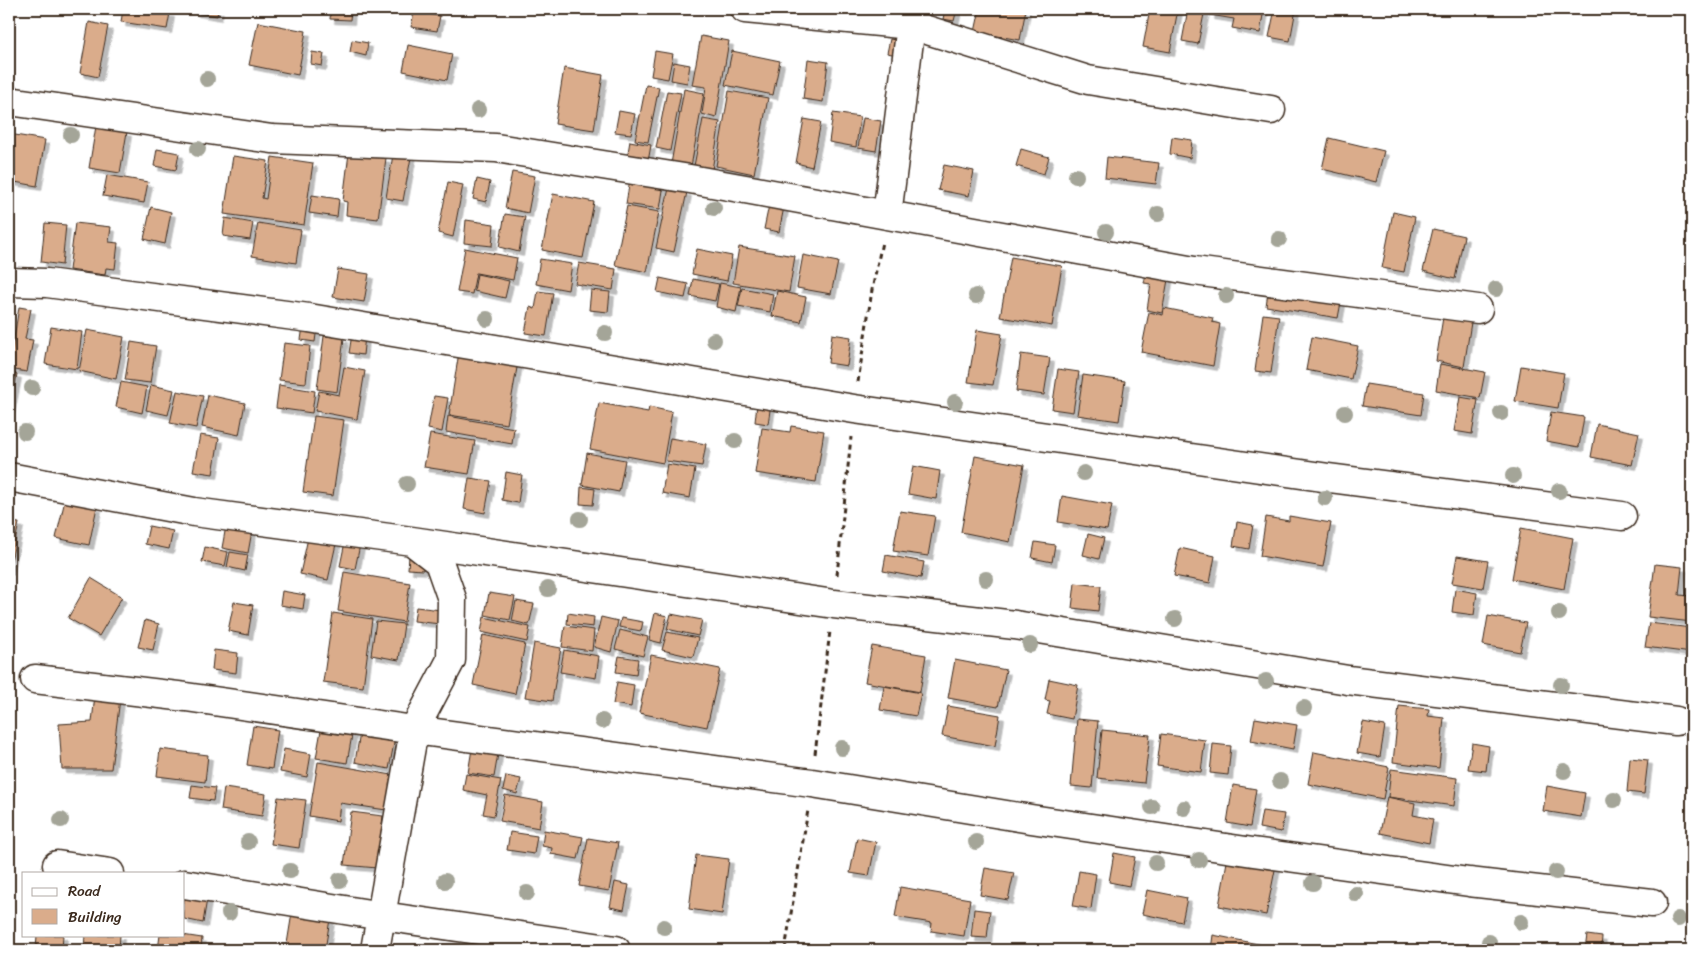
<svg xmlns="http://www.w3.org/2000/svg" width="1701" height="959" font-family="Sriracha,sans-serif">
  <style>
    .building { fill: #daac8b; stroke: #3b2a1e; filter: url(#shadow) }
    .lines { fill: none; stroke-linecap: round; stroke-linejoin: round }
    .street-casing { stroke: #3b2a1e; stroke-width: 31 }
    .path { stroke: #3b2a1e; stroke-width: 3; stroke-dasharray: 5 4; stroke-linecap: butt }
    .street { stroke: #fff; stroke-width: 28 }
    .tree { fill: #a4a598 }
  </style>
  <defs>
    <filter id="shadow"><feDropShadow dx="4.5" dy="4.5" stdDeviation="0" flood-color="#0004"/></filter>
  </defs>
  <rect width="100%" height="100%" fill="#fff"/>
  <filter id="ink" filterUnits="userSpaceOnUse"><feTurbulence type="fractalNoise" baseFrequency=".02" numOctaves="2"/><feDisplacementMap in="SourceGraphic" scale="10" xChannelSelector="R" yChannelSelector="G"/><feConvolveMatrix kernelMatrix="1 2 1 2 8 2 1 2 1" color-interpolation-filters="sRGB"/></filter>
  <g filter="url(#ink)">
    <path class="building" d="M123 9H138L170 13 167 29 121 22Z
      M194 9H219L217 16 194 12Z
      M331 9H351L350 20 330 19Z
      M945 9H965L964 10 957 9 954 21 943 19Z
      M980 9H1026L1020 40 975 32Z
      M1150 9H1178L1170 52 1143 47Z
      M1188 9H1205L1198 44 1182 41Z
      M1211 9H1264L1260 33 1232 28 1234 19 1210 15Z
      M1275 9H1296L1290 41 1269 37Z
      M414 12 440 16 437 31 411 27Z
      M89 22 108 26 98 77 80 73Z
      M258 22 306 31 298 75 249 65Z
      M701 36 729 41 716 118 702 114 706 87 692 85Z
      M890 39 900 41 897 55 887 53Z
      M352 40 368 43 366 56 350 52Z
      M408 45 452 54 447 80 403 71Z
      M655 51 673 54 668 79 651 76Z
      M732 51 780 61 773 95 725 85Z
      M312 52 324 54 322 66 311 64Z
      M808 59 828 62 823 102 803 99Z
      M674 62 690 65 687 83 671 80Z
      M564 68 603 75 594 130 555 124Z
      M646 85 659 87 648 142 635 140Z
      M684 89 704 93 691 167 671 164Z
      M667 91 681 93 670 151 656 148Z
      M729 91 768 98 754 174 716 166Z
      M619 111 635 114 631 134 615 132Z
      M833 113 860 117 856 147 829 142Z
      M863 118 881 121 876 151 858 148Z
      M703 119 720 122 712 170 694 166Z
      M804 119 821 122 812 167 796 163Z
      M96 126 127 132 120 173 89 168Z
      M9 134 45 140 37 186 9 181Z
      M1172 137 1192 140 1190 158 1170 154Z
      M1329 138 1384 151 1376 182 1322 169Z
      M630 141 651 145 648 162 627 158Z
      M394 148 412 152 403 201 386 198Z
      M157 149 179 153 176 170 154 166Z
      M1021 149 1049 157 1044 174 1016 166Z
      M349 153 386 158 378 219 346 215 347 202 343 201Z
      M233 156 268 161 262 198 266 199 272 157 313 163 304 225 224 214Z
      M1107 157 1159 163 1156 184 1105 178Z
      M944 165 974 171 969 196 938 190Z
      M512 172 535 176 528 213 505 208Z
      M107 175 148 182 144 203 103 196Z
      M477 179 490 182 486 202 473 199Z
      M630 179 664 184 660 209 626 204Z
      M448 182 463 185 453 237 438 233Z
      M669 188 687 192 674 252 656 248Z
      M553 194 594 202 583 258 542 250Z
      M312 195 339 199 337 217 309 213Z
      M769 205 784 207 779 232 764 229Z
      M627 206 659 212 647 272 615 265Z
      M151 207 171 212 165 244 144 239Z
      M1393 212 1415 217 1404 272 1382 268Z
      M505 214 525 217 519 252 499 247Z
      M225 218 253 223 250 240 223 236Z
      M466 220 494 224 492 246 464 243Z
      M45 223 66 225 62 265 41 262Z
      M75 223 111 227 109 242 118 243 115 269 106 268 105 275 69 270Z
      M258 223 301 230 296 263 252 256Z
      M1433 229 1464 236 1455 279 1423 271Z
      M739 247 795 256 789 292 733 283Z
      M465 248 517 258 513 280 476 273 472 294 457 292Z
      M697 249 732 256 727 281 692 274Z
      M803 255 838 262 831 294 797 288Z
      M1011 257 1062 266 1052 326 1000 317Z
      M540 259 572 264 568 290 536 284Z
      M579 263 616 269 613 290 575 284Z
      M338 269 369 274 364 302 333 297Z
      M1147 270 1169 274 1162 313 1147 310 1151 284 1144 283Z
      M477 274 509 281 505 298 474 291Z
      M660 278 688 284 685 298 657 292Z
      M693 279 719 284 715 301 690 296Z
      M720 283 741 287 736 312 716 307Z
      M1269 285 1342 297 1338 318 1266 306Z
      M742 288 773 294 770 312 738 306Z
      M591 290 610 292 608 312 589 310Z
      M538 291 553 293 546 336 525 333 530 307 535 309Z
      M777 291 806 297 801 322 772 316Z
      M19 307 31 309 25 339 33 340 27 372 9 369Z
      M1164 308 1213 318 1212 322 1220 324 1213 366 1141 352 1149 312 1163 315Z
      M1444 311 1472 316 1464 367 1436 361Z
      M1263 314 1279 316 1271 373 1255 371Z
      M303 326 317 327 315 342 301 340Z
      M51 327 82 332 77 369 45 364Z
      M87 330 124 337 116 379 79 371Z
      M977 330 1002 334 993 385 968 382Z
      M352 334 365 336 363 355 349 353Z
      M832 334 851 337 847 366 828 363Z
      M324 336 344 338 337 392 317 389Z
      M1312 337 1358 346 1351 379 1306 370Z
      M131 342 156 346 150 383 125 380Z
      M284 343 310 346 306 383 279 380Z
      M459 352 518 362 507 424 449 415Z
      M1021 354 1050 358 1044 395 1016 391Z
      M1440 364 1485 372 1480 398 1436 390Z
      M1521 366 1564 373 1558 408 1515 401Z
      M344 367 365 371 357 419 315 411 319 391 339 395Z
      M1058 369 1079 372 1073 412 1052 409Z
      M9 372 17 374 10 409H9Z
      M1083 375 1125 381 1119 421 1077 415Z
      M121 382 147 387 142 413 116 407Z
      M1366 384 1424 393 1421 415 1362 406Z
      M151 385 174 390 168 415 146 410Z
      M279 385 315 391 312 413 276 408Z
      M177 391 203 396 196 428 170 423Z
      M208 395 245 403 239 435 202 427Z
      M758 395 772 397 768 424 755 422Z
      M434 396 448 398 442 432 428 429Z
      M1460 397 1478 400 1472 434 1454 431Z
      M599 403 648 412 649 407 672 412 663 463 590 449Z
      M1551 412 1584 417 1579 447 1546 441Z
      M314 416 344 420 333 496 303 492Z
      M448 416 514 428 512 444 446 432Z
      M1597 424 1639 433 1632 465 1591 457Z
      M791 426 824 431 816 482 755 473 762 428 790 432Z
      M430 434 475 441 469 474 424 467Z
      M200 435 219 438 213 474 193 471Z
      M670 438 706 444 702 466 666 461Z
      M587 453 625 460 619 492 582 485Z
      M975 456 1024 465 1010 542 961 532Z
      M667 464 695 469 690 498 662 493Z
      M913 466 940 471 936 499 908 494Z
      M506 472 522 475 518 503 502 500Z
      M469 478 491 481 485 513 464 509Z
      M581 487 595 489 593 505 580 504Z
      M1062 496 1112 505 1107 530 1058 522Z
      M65 500 97 507 89 545 56 538Z
      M900 511 935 516 928 556 893 551Z
      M1289 516 1331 523 1323 567 1260 556 1266 517 1289 521Z
      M9 522 19 523 9 571Z
      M1237 522 1253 525 1249 549 1233 546Z
      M149 526 173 531 169 549 145 544Z
      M226 526 252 531 248 553 222 548Z
      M1521 528 1573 538 1564 589 1512 579Z
      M310 529 338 535 328 580 300 574Z
      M1088 534 1104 538 1099 559 1083 555Z
      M346 537 361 540 355 569 340 566Z
      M1035 542 1055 545 1052 562 1032 558Z
      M205 547 228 552 225 566 202 562Z
      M1180 548 1215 556 1210 583 1174 576Z
      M230 552 248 555 245 571 227 567Z
      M886 555 924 562 921 578 883 571Z
      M409 556 425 558 423 570 408 569Z
      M1457 556 1488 561 1483 588 1452 583Z
      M1655 564 1682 567 1679 595 1692 596V622L1648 617Z
      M344 572 410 583 404 622 338 611Z
      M91 578 122 597 99 636 68 618Z
      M1075 583 1101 586 1098 611 1072 608Z
      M1455 589 1477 593 1474 615 1452 612Z
      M282 591 305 595 303 609 280 605Z
      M489 593 515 597 510 620 485 615Z
      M516 601 534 604 529 625 512 621Z
      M234 602 253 605 248 635 228 631Z
      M416 607 441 610 440 624 414 621Z
      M333 613 372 619 363 687 323 682Z
      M568 613 594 617 593 627 567 624Z
      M655 613 667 616 661 643 649 640Z
      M671 614 702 620 698 636 667 629Z
      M1488 616 1526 623 1520 652 1483 645Z
      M484 617 530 627 527 642 481 632Z
      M601 617 618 621 611 652 594 647Z
      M621 618 643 622 641 631 619 627Z
      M145 620 159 624 153 650 138 647Z
      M376 621 404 624 399 660 371 655Z
      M1649 623 1692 628V653L1645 647Z
      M565 626 594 630 592 651 562 647Z
      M620 630 648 637 643 656 615 649Z
      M667 632 698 638 693 657 662 650Z
      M483 635 525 644 515 694 473 685Z
      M534 643 561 648 552 701 525 697Z
      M872 646 926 655 920 692 865 682Z
      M214 650 238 653 236 673 212 670Z
      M564 650 599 656 596 678 560 672Z
      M651 655 720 669 707 727 639 713Z
      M619 656 638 659 636 675 616 672Z
      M955 660 1006 670 998 707 948 698Z
      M1049 679 1078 685 1072 719 1047 714 1050 701 1045 700Z
      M617 682 634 685 631 707 613 704Z
      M884 686 921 693 916 716 880 710Z
      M95 695 120 699 111 769H62L59 724 92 722Z
      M948 706 1000 715 995 746 942 736Z
      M1399 706 1429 709 1428 716 1444 718 1439 768 1393 762Z
      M1255 718 1297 725 1293 749 1251 741Z
      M323 719 354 724 347 763 316 758Z
      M1077 719 1098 721 1092 788 1071 786Z
      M1363 722 1385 726 1380 757 1357 753Z
      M253 726 278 730 272 769 247 765Z
      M361 727 396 733 389 769 355 762Z
      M1102 730 1150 735 1144 783 1097 778Z
      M1161 734 1205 740 1201 772 1157 766Z
      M473 743 499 748 494 777 468 773Z
      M1472 743 1489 746 1486 771 1468 769Z
      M1213 744 1231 746 1228 775 1210 773Z
      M160 749 208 755 205 782 157 776Z
      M284 749 311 754 307 777 280 772Z
      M1314 752 1389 767 1383 799 1308 784Z
      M1630 758 1648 760 1644 794 1627 792Z
      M318 762 392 775 386 810 340 803 338 821 309 816Z
      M1391 769 1457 778 1454 806 1388 797Z
      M466 774 501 780 494 816 483 814 487 795 463 790Z
      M506 776 521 779 517 794 503 790Z
      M192 785 215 788 213 801 190 798Z
      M1233 785 1256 789 1250 827 1227 823Z
      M1547 786 1585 793 1581 817 1543 811Z
      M224 788 266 794 262 816 221 810Z
      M505 795 543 802 539 828 500 821Z
      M278 797 306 800 299 848 271 844Z
      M1387 797 1415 803 1413 815 1433 819 1429 843 1380 833Z
      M1262 811 1284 814 1281 832 1259 828Z
      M351 812 383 816 377 868 344 865Z
      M544 830 583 837 578 859 551 854 552 848 542 846Z
      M510 832 537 836 534 854 507 850Z
      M588 838 618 843 609 891 579 886Z
      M857 838 876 842 869 876 850 873Z
      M1114 853 1135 857 1129 886 1109 882Z
      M696 855 729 859 722 914 689 909Z
      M1228 856 1276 865 1266 915 1219 906Z
      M985 868 1014 873 1008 900 980 895Z
      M1079 871 1096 874 1091 909 1073 906Z
      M615 882 629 885 624 910 610 907Z
      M900 887 970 899 964 936 931 931 932 923 895 917Z
      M186 889 208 893 203 923 184 919V900Z
      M1147 890 1187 898 1182 922 1142 914Z
      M974 909 990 911 987 938 971 937Z
      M292 913 330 919 325 950H286Z
      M37 935H63L62 950H36Z
      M85 935H120L119 950H84Z
      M160 935H182L202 938 201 950H158Z
      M1213 935 1278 948V950H1211Z
      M1587 935 1602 937 1601 950H1585Z
      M928 945 962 949V950H928Z"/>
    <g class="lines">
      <g class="street-casing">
        <path id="street" d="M745 9 911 25 1088 80 1271 110
          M9 101 272 139 496 148 690 179 1194 271 1478 309
          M887 215 911 25 915 9
          M9 282 47 283 309 318 854 409 1329 478 1622 516
          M9 477 194 512 412 541 834 604 1015 625 1348 680 1676 721
          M35 679 186 697 414 730 812 783 1031 819 1253 852 1469 882 1652 903
          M57 865 110 873
          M184 884 382 916 616 950
          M375 950 414 730 451 660 452 599 439 562 412 541"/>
      </g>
      <path class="path" d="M858 382 872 290 882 242
        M837 575 851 437
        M815 754 830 631
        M785 950 808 810"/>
      <use href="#street" class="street"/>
    </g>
    <g class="tree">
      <circle cx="207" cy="79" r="8"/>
      <circle cx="478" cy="110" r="8"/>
      <circle cx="71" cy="135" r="8"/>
      <circle cx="198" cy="149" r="8"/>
      <circle cx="1076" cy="176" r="8"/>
      <circle cx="714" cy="208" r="8"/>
      <circle cx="1158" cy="214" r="8"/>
      <circle cx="1106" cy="232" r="8"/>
      <circle cx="1279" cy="239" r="8"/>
      <circle cx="1496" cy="289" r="8"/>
      <circle cx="976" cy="296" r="8"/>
      <circle cx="1226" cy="296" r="8"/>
      <circle cx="487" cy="319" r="8"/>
      <circle cx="605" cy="333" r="8"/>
      <circle cx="714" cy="340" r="8"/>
      <circle cx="32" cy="388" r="8"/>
      <circle cx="955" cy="402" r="8"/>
      <circle cx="1345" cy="413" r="8"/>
      <circle cx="1501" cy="413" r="8"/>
      <circle cx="25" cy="432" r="8"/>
      <circle cx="735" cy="441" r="8"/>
      <circle cx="1084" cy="473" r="8"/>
      <circle cx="1513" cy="476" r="8"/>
      <circle cx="407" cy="484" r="8"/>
      <circle cx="1559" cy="491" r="8"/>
      <circle cx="1325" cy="498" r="8"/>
      <circle cx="580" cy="519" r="8"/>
      <circle cx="986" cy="579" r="8"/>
      <circle cx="548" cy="589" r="8"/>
      <circle cx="1559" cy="613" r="8"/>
      <circle cx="1175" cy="619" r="8"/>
      <circle cx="1030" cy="645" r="8"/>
      <circle cx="1266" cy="681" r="8"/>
      <circle cx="1561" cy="685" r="8"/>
      <circle cx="1304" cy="708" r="8"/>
      <circle cx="602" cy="721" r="8"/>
      <circle cx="842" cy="748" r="8"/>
      <circle cx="1564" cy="771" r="8"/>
      <circle cx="1280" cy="781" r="8"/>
      <circle cx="1614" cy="800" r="8"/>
      <circle cx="1152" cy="807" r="8"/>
      <circle cx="1184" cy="808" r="8"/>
      <circle cx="61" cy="820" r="8"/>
      <circle cx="248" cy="842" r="8"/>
      <circle cx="976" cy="842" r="8"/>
      <circle cx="1199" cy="860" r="8"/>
      <circle cx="1156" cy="863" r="8"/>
      <circle cx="290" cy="871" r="8"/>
      <circle cx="1556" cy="872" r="8"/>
      <circle cx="340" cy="880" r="8"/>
      <circle cx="445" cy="881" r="8"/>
      <circle cx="1313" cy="883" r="8"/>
      <circle cx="527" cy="893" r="8"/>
      <circle cx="1356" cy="894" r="8"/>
      <circle cx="229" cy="913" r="8"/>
      <circle cx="1678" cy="919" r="8"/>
      <circle cx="1521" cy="922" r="8"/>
      <circle cx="664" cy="927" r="8"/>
      <circle cx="1489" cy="942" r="8"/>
    </g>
  </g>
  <rect width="1701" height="959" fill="none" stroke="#fff" stroke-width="30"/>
  <rect x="15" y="15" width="1671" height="929" fill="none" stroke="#3b2a1e" stroke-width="2" filter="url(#ink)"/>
  <rect x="22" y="872" width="162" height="65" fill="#ffffff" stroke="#b1aaa5"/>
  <rect x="32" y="888" width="25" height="8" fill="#ffffff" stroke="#b1aaa5"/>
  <text x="68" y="896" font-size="15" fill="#3b2a1e">Road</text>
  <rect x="32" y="909" width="25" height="15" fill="#daac8b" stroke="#b1aaa5"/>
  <text x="68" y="922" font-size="15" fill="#3b2a1e">Building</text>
</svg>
